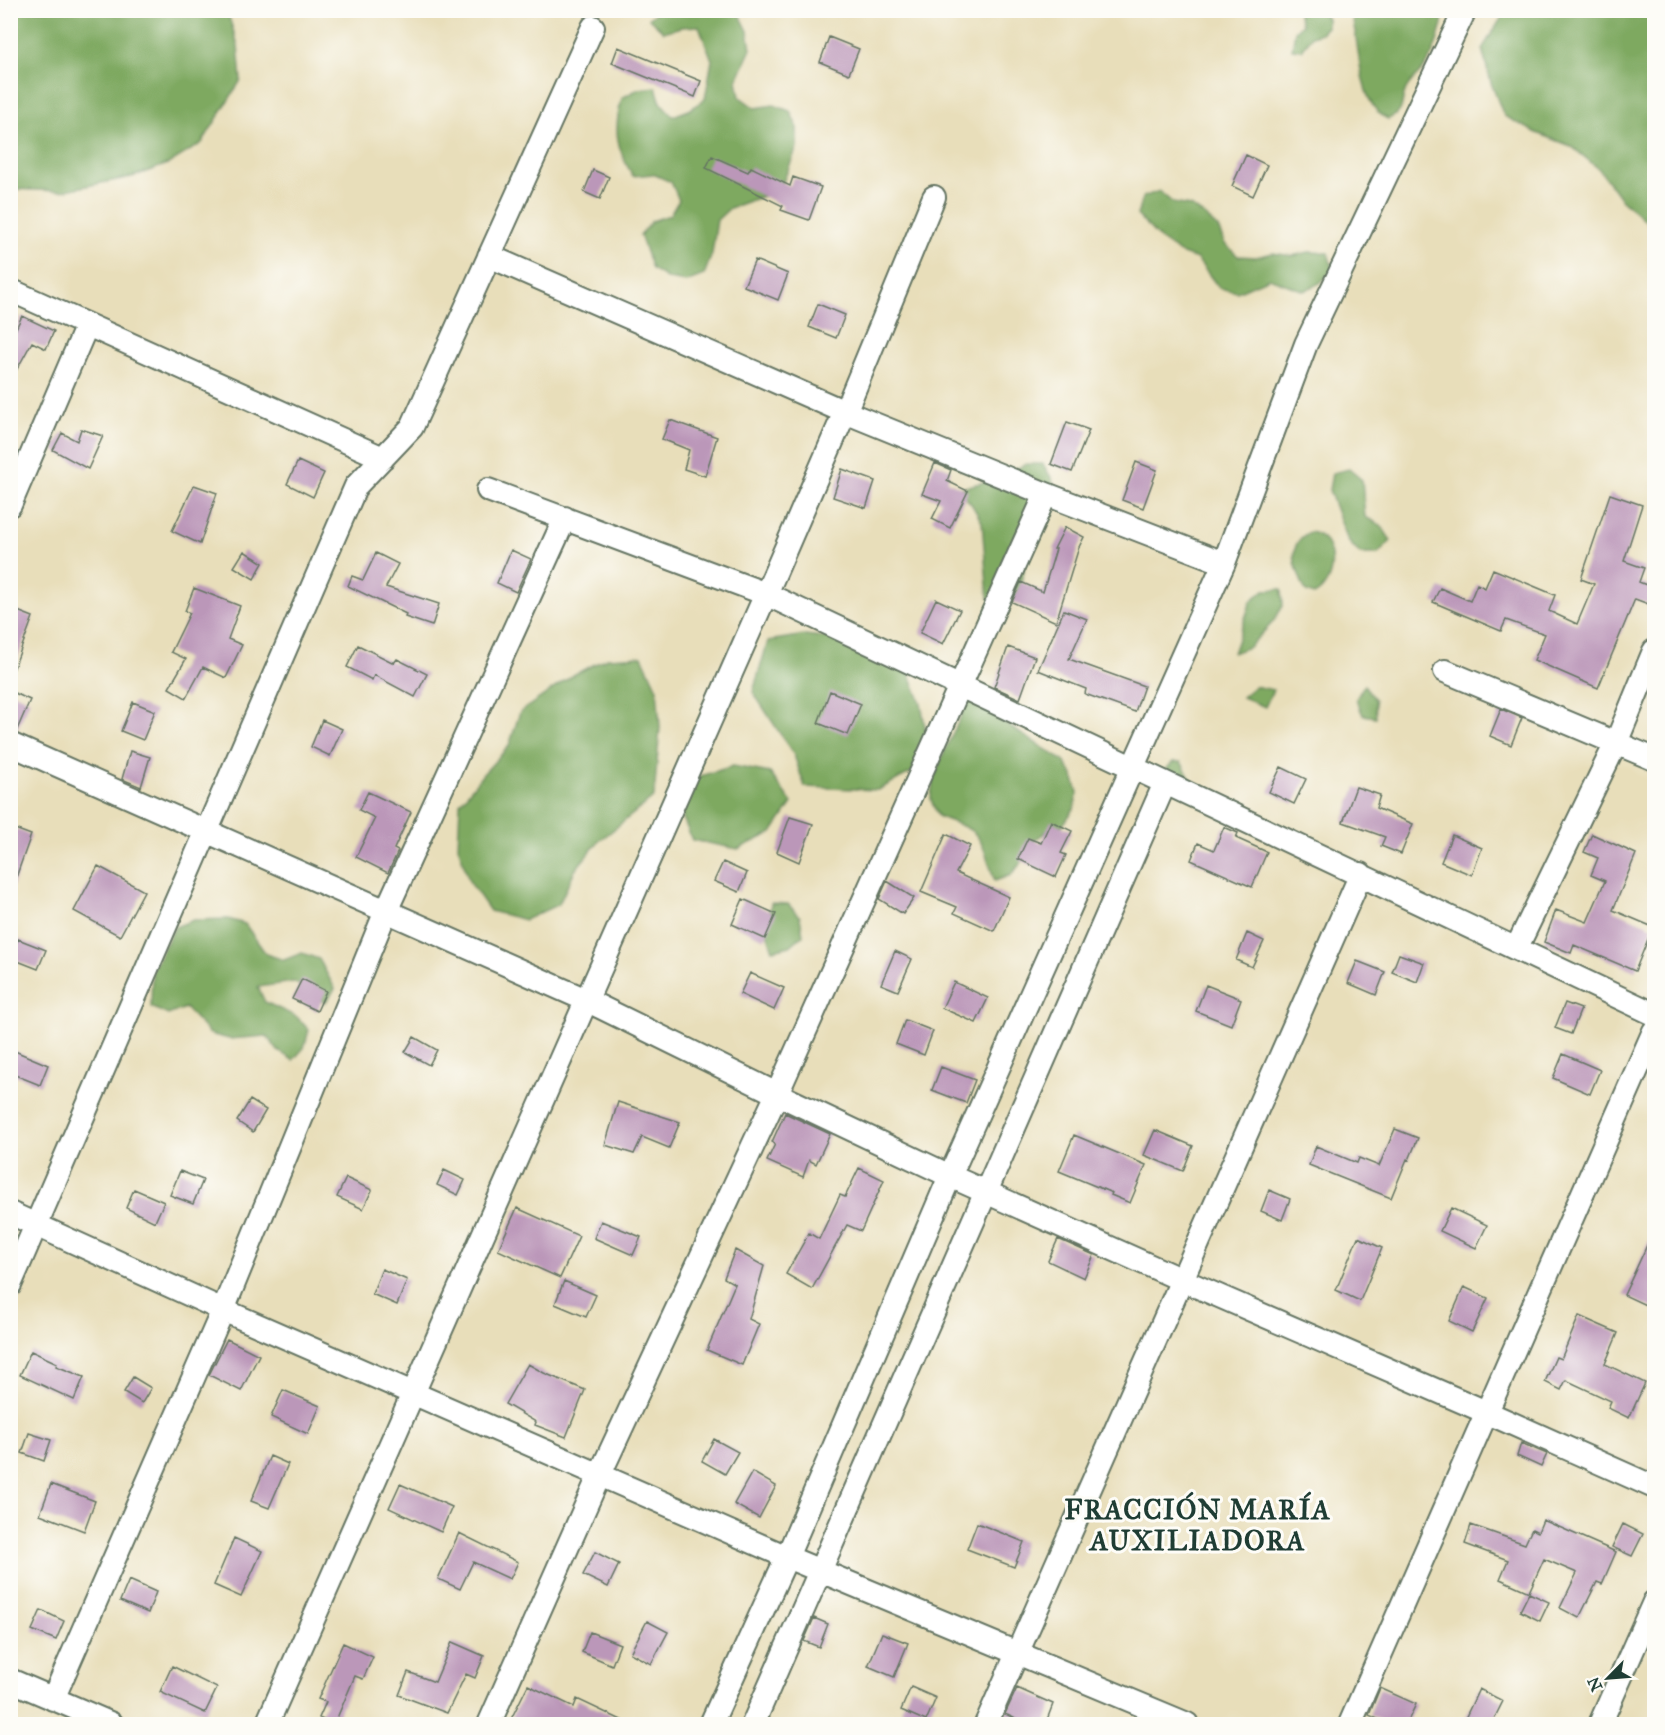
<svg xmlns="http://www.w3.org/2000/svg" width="1665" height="1735" font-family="'IM FELL Great Primer',serif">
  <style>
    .forest { fill: #7ea960; stroke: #4e734a; stroke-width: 1.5 }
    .building { fill: #bb97b9 }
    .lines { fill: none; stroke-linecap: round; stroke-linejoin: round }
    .minor-casing { stroke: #657563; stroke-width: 26 }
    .minor { stroke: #fff; stroke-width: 22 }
    .labels { text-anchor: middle; stroke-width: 6; stroke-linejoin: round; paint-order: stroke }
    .district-label { font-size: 27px; font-weight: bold; letter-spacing: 1.5px; fill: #1f3d34; stroke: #fdfcf7 }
  </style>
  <rect width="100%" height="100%" fill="#fdfcf7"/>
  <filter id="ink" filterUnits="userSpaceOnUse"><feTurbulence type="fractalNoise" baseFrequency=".0167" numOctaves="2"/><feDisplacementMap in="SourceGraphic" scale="12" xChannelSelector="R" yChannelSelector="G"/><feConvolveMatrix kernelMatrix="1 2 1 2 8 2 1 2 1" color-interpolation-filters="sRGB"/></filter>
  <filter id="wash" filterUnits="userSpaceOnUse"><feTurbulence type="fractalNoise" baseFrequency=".008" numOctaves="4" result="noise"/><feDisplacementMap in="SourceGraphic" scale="24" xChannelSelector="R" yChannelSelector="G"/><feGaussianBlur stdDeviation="1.35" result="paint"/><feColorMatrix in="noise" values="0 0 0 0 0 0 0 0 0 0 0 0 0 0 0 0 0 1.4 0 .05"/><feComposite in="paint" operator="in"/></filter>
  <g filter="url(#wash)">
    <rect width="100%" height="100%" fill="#e8deba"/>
    <path class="forest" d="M11 10 227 11 238 45 241 80 202 143 168 164 132 177 61 191 11 189Z
      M1511 10 1654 11V228L1620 198 1599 169 1571 146 1537 133 1504 116 1491 83 1482 49 1502 17Z
      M658 11H738L748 31 751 49 737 80 740 97 755 108 774 105 790 111 797 127V147L783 182 766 195 730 208 717 220 712 254 704 275 686 282 668 279 652 269 640 235 652 221 670 215 679 200 671 182 653 174 633 176C616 149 613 129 622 98L638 89 656 87 661 103 673 116 689 110 705 99 712 60 699 26 681 27 664 32 649 18Z
      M1319 11 1322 12 1327 19V27L1321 33 1312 36 1302 50 1292 49 1295 31 1302 24 1297 11Z
      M1350 11H1444C1442 29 1435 53 1424 68 1419 75 1410 81 1406 89 1399 104 1407 111 1388 119 1355 105 1361 37 1350 11Z
      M1159 191 1173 203 1190 206 1205 216 1218 228 1225 244 1238 256 1256 257 1273 253 1292 256 1309 252 1328 253 1333 270 1320 283 1304 291 1269 278 1237 292 1219 288 1197 259 1180 253 1162 241 1137 215 1143 197Z
      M1026 464H1043L1052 479 1056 495 1053 513 1046 529 1031 539 1023 554 1024 571 1020 590 1007 603 988 598 982 522 972 505 958 489 995 479Z
      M1349 469 1362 480 1365 517 1381 525 1391 541 1378 554H1360L1348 541 1329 490 1332 473Z
      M1310 532C1339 537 1337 584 1314 595L1306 592C1297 571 1283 545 1310 532Z
      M1282 589 1283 606 1273 622 1249 647 1233 653 1251 601 1264 590Z
      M805 635 842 639 909 672 921 703 927 738 912 772 878 790 805 787 794 755 753 692 768 641Z
      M642 656 657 689 660 727 654 797 598 842 575 870 559 904 525 920 490 911 469 881 458 846 460 803 483 774 509 746 520 712 575 674 607 658Z
      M1364 685 1375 699 1376 717 1363 715 1356 699Z
      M1255 686 1273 690 1265 707 1242 697Z
      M972 694 1004 723 1064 761 1073 776 1078 792 1074 809 1063 825 1046 832 1032 842 1025 858 1011 875 995 881C989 867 985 842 973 832 964 825 948 821 938 816 936 811 932 804 931 799 930 774 961 717 972 694Z
      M1173 762H1181L1191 780 1187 788 1166 777 1167 768Z
      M733 766 770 773 792 803 772 833 738 849 692 840 679 808 697 777Z
      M771 903 788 904 800 917 803 935 790 946 773 950 767 933Z
      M228 919 245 924 266 954 284 960 302 953 319 959 335 989 325 1003 294 982 258 987 265 1002 297 1017 309 1030 304 1048 293 1060 278 1051 267 1036 229 1039 210 1034 185 1008 168 1015 151 1007 152 970 175 927 193 920Z"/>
    <g id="blocks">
      <path class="building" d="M829 37 859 49 849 74 820 62Z
        M618 47 701 81 695 97 612 63Z
        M1246 155 1267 165 1253 196 1232 186Z
        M712 156 748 172 751 167 790 186 793 177 821 187 809 220 781 210 783 206 706 168Z
        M593 170 609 177 600 199 584 192Z
        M755 260 788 274 778 300 744 286Z
        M818 304 845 315 836 338 809 327Z
        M22 316 54 331 46 349 32 342 10 382V341Z
        M670 420 717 437 705 476 684 469 689 450 662 439Z
        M1067 422 1089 430 1072 472 1051 464Z
        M81 429 103 436 88 469 53 450 62 433 77 441Z
        M298 461 324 473 313 497 287 484Z
        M1136 462 1157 470 1143 508 1122 500Z
        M935 463 951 470 947 481 968 491 950 528 932 519 941 501 922 494Z
        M842 469 875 481 866 508 833 497Z
        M194 485 217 493 200 544 172 531Z
        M1610 494 1642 505 1624 561 1644 568 1639 582 1654 588V596L1651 605 1635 599 1598 688 1534 660 1545 634 1506 620 1501 631 1433 602 1440 588 1470 601 1477 584 1485 588 1493 569 1555 595 1549 611 1577 624 1594 584 1581 579Z
        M1065 527 1084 537 1079 547 1056 622 1012 602 1021 582 1043 592 1056 549H1054Z
        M511 550 531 559 516 592 497 583Z
        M244 551 263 563 254 579 234 567Z
        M376 553 398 564 386 587 439 604 432 626 405 617 406 614 348 586 352 576 363 580Z
        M194 588 240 606 228 639 242 645 226 678 203 667 186 698 169 688 186 659 171 652 190 613 185 611Z
        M936 599 960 610 943 644 920 633Z
        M10 608 33 617 12 673H10Z
        M1064 610 1087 619 1069 659 1144 686 1135 712 1085 694 1086 689 1038 670Z
        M358 645 394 663 397 659 427 674 415 697 374 675 372 680 347 667Z
        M1008 647 1035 657 1020 699 994 687Z
        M10 691 30 700 16 732 10 731Z
        M830 691 861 704 848 735 818 723Z
        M133 702 155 711 143 740 121 731Z
        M1501 709 1522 718 1511 745 1490 736Z
        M322 720 342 729 330 756 311 747Z
        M130 751 150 757 141 787 122 779Z
        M1281 767 1306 779 1294 804 1269 792Z
        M1356 787 1380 795 1376 808 1413 824 1401 854 1381 846 1385 837 1343 822Z
        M368 792 411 812 394 849 398 851 388 873 356 857 375 818 359 810Z
        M790 817 813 824 799 862 777 852Z
        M1051 821 1072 831 1061 853 1066 855 1056 877 1018 859 1028 838 1041 843Z
        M1224 827 1238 833 1236 838 1267 852 1252 887 1191 860 1198 843 1214 850Z
        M15 829 31 835 13 886 10 885V841Z
        M946 834 970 846 956 873 1009 897 994 931 954 913 957 907 921 892Z
        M1592 834 1636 854 1613 910 1653 927 1635 971 1574 945 1571 953 1544 942 1556 910 1587 922 1605 881 1591 875 1598 858 1584 852Z
        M1452 835 1482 848 1472 875 1441 862Z
        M723 862 747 873 739 892 714 881Z
        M98 866 144 891 120 936 74 911Z
        M887 881 914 898 903 914 879 899Z
        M743 899 776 914 765 939 732 924Z
        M1247 933 1264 941 1252 967 1236 960Z
        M18 939 46 950 38 969 10 958Z
        M895 951 912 959 898 991 881 984Z
        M1399 954 1424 963 1417 982 1392 972Z
        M1357 961 1385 972 1376 995 1348 983Z
        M750 973 784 988 774 1010 740 994Z
        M302 979 326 991 317 1011 292 999Z
        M954 982 988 998 976 1023 942 1008Z
        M1206 985 1241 999 1231 1025 1196 1011Z
        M1565 1003 1581 1009 1571 1034 1555 1028Z
        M905 1020 933 1031 924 1055 896 1044Z
        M414 1037 437 1050 429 1065 405 1052Z
        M10 1049 48 1065 40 1085 10 1073Z
        M1563 1054 1600 1070 1590 1094 1553 1078Z
        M941 1067 975 1080 966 1103 932 1090Z
        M250 1100 266 1110 253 1132 237 1121Z
        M618 1102 680 1122 669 1148 642 1137 634 1154 605 1145Z
        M785 1113 830 1134 816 1164 809 1160 803 1177 767 1161 775 1144 772 1142Z
        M1395 1129 1418 1138 1409 1160 1407 1159 1391 1198 1309 1165 1316 1146 1357 1163 1359 1158 1379 1166Z
        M1155 1130 1193 1146 1183 1171 1144 1155Z
        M1074 1135 1146 1165 1130 1203 1111 1195 1112 1193 1059 1171Z
        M859 1168 884 1180 861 1231 847 1225 812 1289 786 1274 809 1233 819 1239 840 1195 845 1197Z
        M444 1170 465 1180 458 1195 437 1185Z
        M180 1171 203 1180 193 1204 170 1195Z
        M346 1178 372 1190 363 1209 337 1197Z
        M134 1189 164 1202 155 1222 126 1208Z
        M1269 1190 1290 1199 1282 1220 1261 1211Z
        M517 1208 579 1236 560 1278 498 1250Z
        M1451 1208 1487 1225 1476 1248 1440 1231Z
        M601 1221 641 1237 633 1255 594 1238Z
        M1654 1230V1309L1624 1295Z
        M1358 1237 1382 1248 1360 1301 1336 1290Z
        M1058 1239 1094 1255 1084 1278 1048 1261Z
        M735 1250 764 1266 749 1319 759 1324 742 1365 707 1350 735 1284 724 1278Z
        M382 1269 407 1280 397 1305 372 1294Z
        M564 1281 596 1295 586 1317 555 1304Z
        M1464 1287 1488 1298 1472 1332 1449 1321Z
        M1579 1316 1618 1333 1605 1364 1645 1383 1629 1418 1608 1408 1611 1401 1566 1380 1561 1390 1545 1382 1556 1357 1561 1359Z
        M227 1339 259 1355 241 1391 209 1375Z
        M31 1351 57 1363 56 1366 84 1377 74 1400 20 1375Z
        M528 1364 544 1373 585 1390 566 1437 535 1425 536 1422 505 1404Z
        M133 1377 151 1388 142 1403 124 1392Z
        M283 1390 320 1406 308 1434 271 1417Z
        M29 1433 51 1440 44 1461 22 1453Z
        M714 1439 738 1452 725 1474 702 1461Z
        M1521 1443 1547 1454 1541 1467 1517 1456Z
        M270 1456 288 1464 269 1508 251 1501Z
        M752 1472 776 1486 759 1518 734 1504Z
        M51 1484 95 1501 84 1531 40 1514Z
        M400 1484 452 1507 441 1532 389 1508Z
        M1543 1520 1616 1552 1602 1584 1597 1582 1579 1618 1560 1608 1577 1573 1544 1559 1529 1592 1500 1579 1508 1560 1465 1544 1471 1525 1525 1544 1532 1529 1538 1532Z
        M977 1523 1024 1542 1014 1567 967 1549Z
        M1623 1524 1643 1534 1632 1556 1612 1547Z
        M459 1533 518 1562 510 1579 473 1562 460 1589 438 1579Z
        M234 1538 262 1551 241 1597 214 1585Z
        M595 1552 619 1564 608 1587 583 1575Z
        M129 1580 156 1592 148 1613 120 1601Z
        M1529 1593 1549 1602 1540 1621 1520 1611Z
        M41 1610 64 1621 56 1640 32 1630Z
        M814 1618 828 1624 819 1647 804 1641Z
        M647 1621 668 1632 651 1664 630 1653Z
        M590 1632 620 1644 612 1665 582 1652Z
        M882 1633 908 1643 894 1677 868 1666Z
        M452 1642 484 1656 475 1678 466 1674 447 1713 399 1695 408 1672 435 1682Z
        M343 1643 373 1657 363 1679 355 1676 334 1725 319 1718 326 1702 318 1699Z
        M172 1666 217 1688 205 1713 160 1692Z
        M528 1685 574 1707 577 1699 632 1725H508Z
        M911 1687 936 1698 926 1721 901 1710Z
        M1017 1688 1053 1704 1045 1725H1029L1005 1714Z
        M1380 1688 1416 1704 1406 1725H1390L1369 1715Z
        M1479 1689 1503 1701 1491 1725H1462Z"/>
    </g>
  </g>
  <g filter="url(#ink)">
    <use href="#blocks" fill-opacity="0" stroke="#657563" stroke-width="1.5"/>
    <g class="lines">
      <g class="minor-casing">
        <path id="minor" d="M489 256 845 412 1046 494 1224 563
          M10 290 383 458
          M488 490 766 594 1654 1014
          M10 505 87 325
          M1445 671 1654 759
          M10 744 586 1000 777 1094 950 1176 1182 1280 1486 1412 1654 1487
          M1517 947 1616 743 1654 651
          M10 1213 223 1310 787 1557 1187 1724
          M10 1285 356 486 412 427 593 27
          M10 1680 112 1724
          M53 1699 223 1310 386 911 565 518
          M267 1724 766 594 845 412 934 197
          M489 1724 600 1474 777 1094 1046 494
          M711 1724 787 1557 950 1176 1224 563 1306 344 1465 10
          M753 1724 1165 783
          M986 1724 1361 874
          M1350 1724 1654 1031
          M1600 1724 1654 1602"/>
      </g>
      <use href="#minor" class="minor"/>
    </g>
  </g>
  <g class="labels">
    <g class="district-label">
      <text x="1198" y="1519">FRACCIÓN MARÍA<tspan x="1198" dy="31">AUXILIADORA</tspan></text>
    </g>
  </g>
  <rect width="1665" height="1735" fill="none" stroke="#fdfcf7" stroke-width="36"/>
  <g transform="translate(1608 1678) rotate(245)" stroke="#fdfcf7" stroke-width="4.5" paint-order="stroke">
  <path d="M0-4.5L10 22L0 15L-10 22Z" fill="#1f3d34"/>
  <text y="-9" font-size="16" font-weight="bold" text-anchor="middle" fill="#1f3d34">N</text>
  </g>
</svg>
